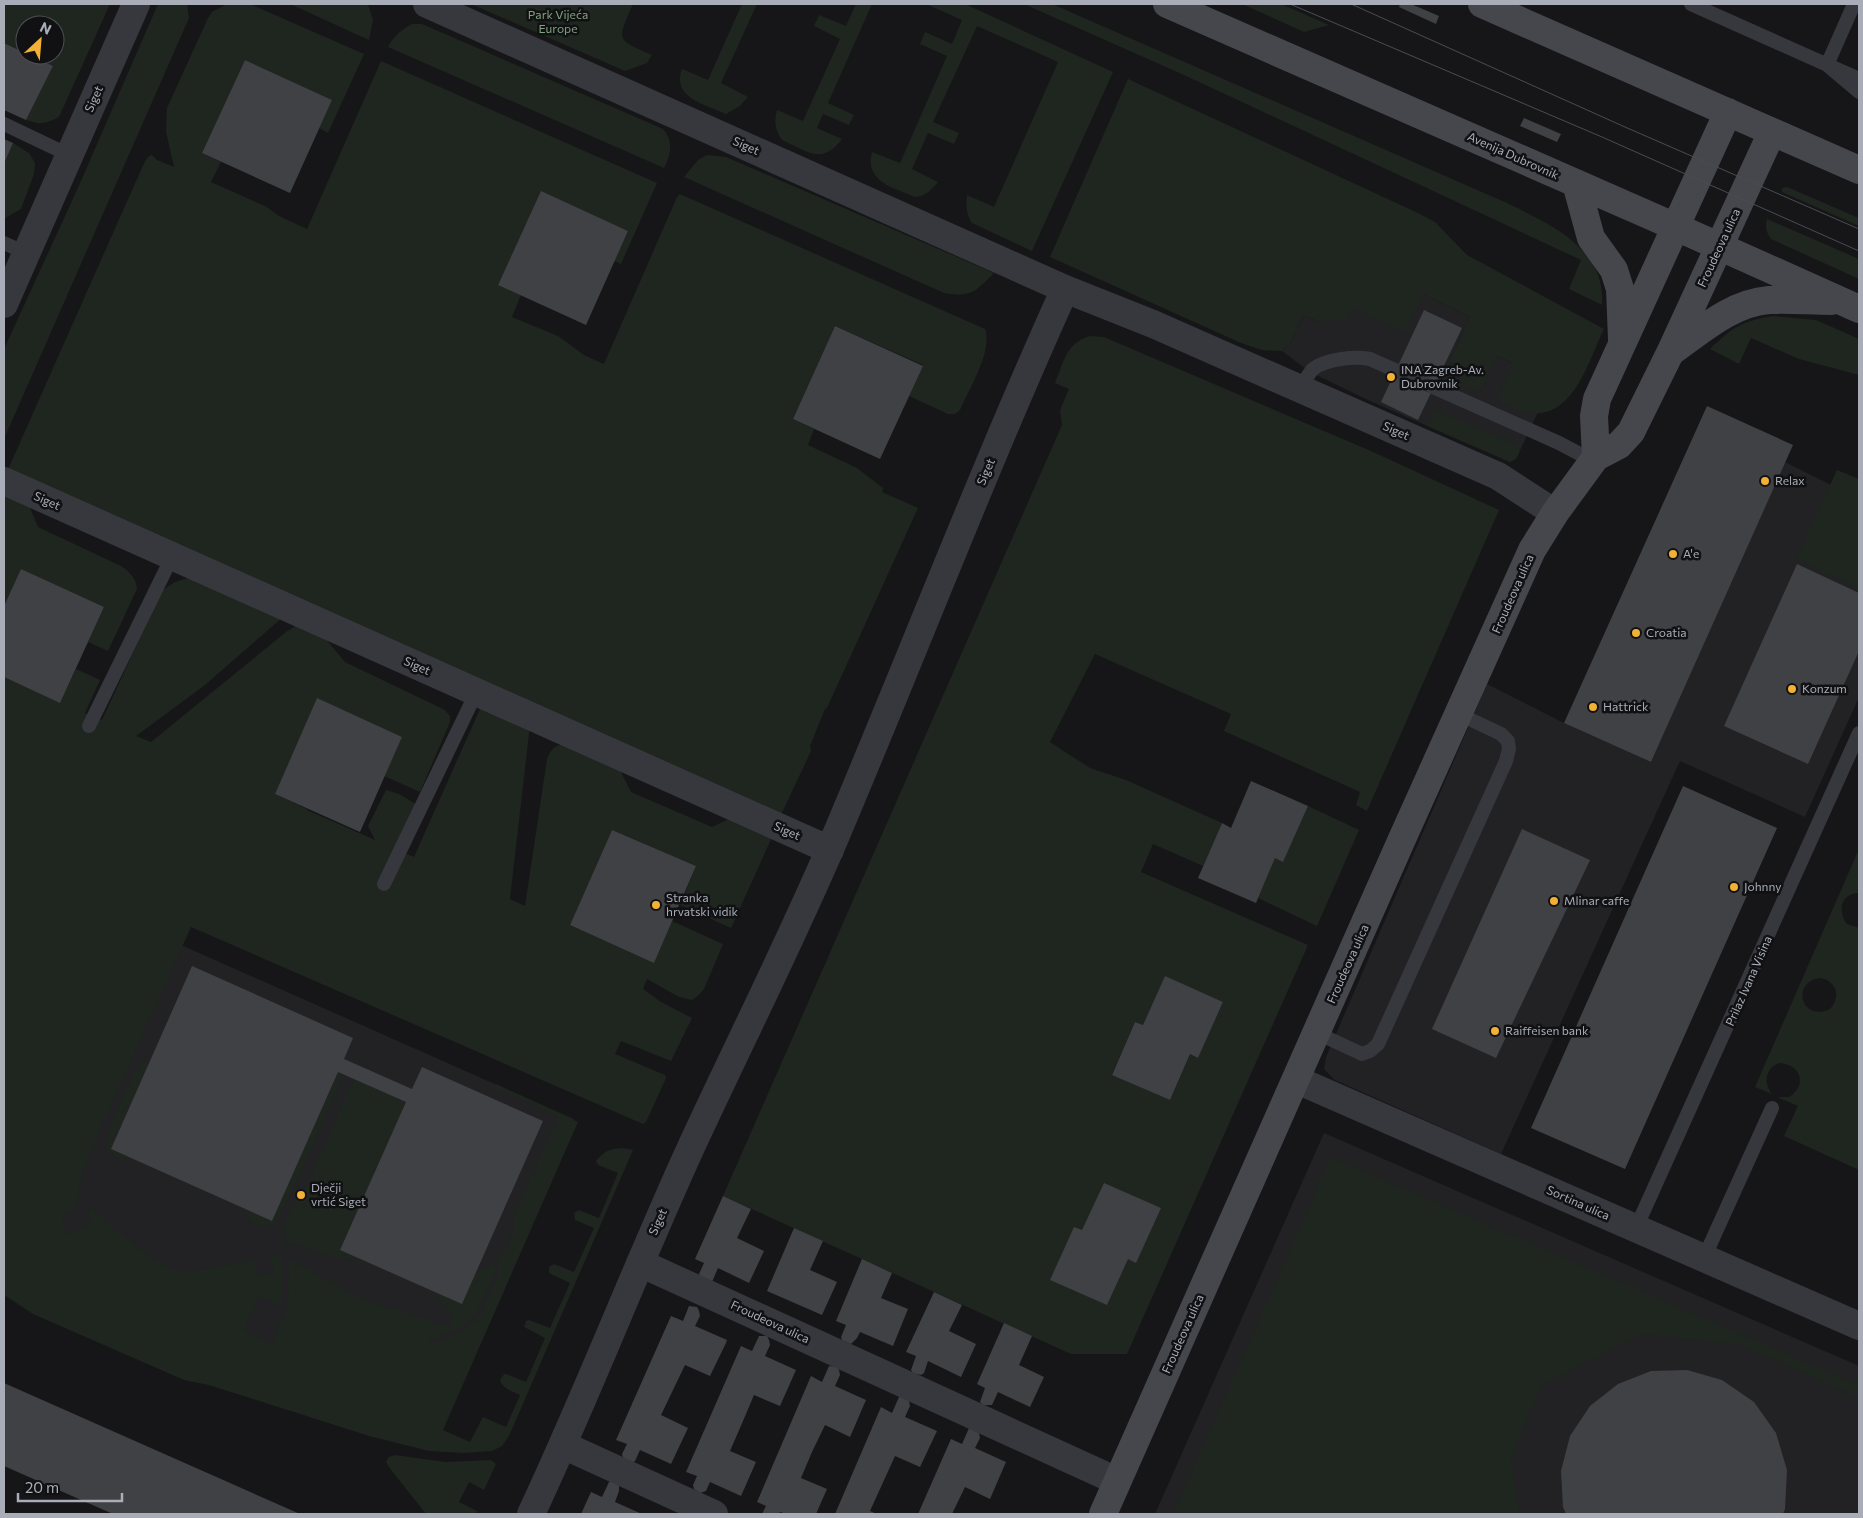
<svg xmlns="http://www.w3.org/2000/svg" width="1863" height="1518" font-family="Commissioner,sans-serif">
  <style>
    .built { fill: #222225 }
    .green { fill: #1e261f; fill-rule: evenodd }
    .building { fill: #404145 }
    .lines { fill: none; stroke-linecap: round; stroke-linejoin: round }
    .lane { stroke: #37383d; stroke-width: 14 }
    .street { stroke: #37383d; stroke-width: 28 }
    .secondary { stroke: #45474d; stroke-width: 28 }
    .tram { stroke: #4a4c52; stroke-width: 1 }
    .poi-dot { fill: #f2b134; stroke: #111113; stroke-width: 2 }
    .labels { text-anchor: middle; stroke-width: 5; stroke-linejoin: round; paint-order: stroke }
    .park-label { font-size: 12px; fill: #7fa381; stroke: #111113 }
    .street-label { font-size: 12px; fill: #a8adb8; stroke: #111113 }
    .poi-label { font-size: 12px; fill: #a8adb8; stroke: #111113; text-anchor: start }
  </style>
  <rect width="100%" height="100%" fill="#161618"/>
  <path class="built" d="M1423 294 1470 317 1449 362 1464 369 1480 392 1496 356 1513 363 1522 410 1538 412 1516 459 1510 462 1368 400 1310 372 1282 351 1290 344 1303 315 1319 322 1352 308Z
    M1785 462 1859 499V697L1805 817 1680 761 1501 1154 1335 1080 1324 1069 1326 1057 1487 684 1564 723 1651 762Z
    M172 941 574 1119 431 1446 28 1271Z
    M1324 1133 1859 1366V1514H1155Z"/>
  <path class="green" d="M4 4H110L59 117C45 124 41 125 26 120L53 66 30 55H55V25H25V53L4 43Z
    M158 4H187L189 18 4 439V349L77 190Z
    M227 4H250L364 54 328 133 319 128 332 100 245 60 202 153 221 162 211 182 267 207 279 216 307 229 381 61 657 183 621 264 614 261 628 231 541 192 498 285 521 295 512 317 558 336 584 355 604 364 677 197 680 194 985 329C993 351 969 389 960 410L955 414H948L909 396 923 365 835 326 793 419 814 429 808 445 857 468 883 488 882 492 918 508 827 708 825 709 810 746 811 751 781 815 6 474 145 161 149 156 152 155 157 160 174 167 166 132 167 108 208 18 212 12Z
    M290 4H368L373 20 369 40Z
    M471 4H633C617 41 615 39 652 55L647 63 625 71Z
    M742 4H757L721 83 748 97 740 106 726 114C706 105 671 98 682 69L708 80Z
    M856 4H872L828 103 854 115 849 125 823 114 817 128 842 139C822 166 807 151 782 140 775 130 774 122 777 110L803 121 840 39 814 26 819 15 846 26Z
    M926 4H965L1113 72 1032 251 972 223C966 214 966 206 967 195L994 207 1058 62 977 26 933 122 959 133 954 144 928 133 912 169 938 182C932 189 925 197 915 197 894 188 864 182 872 152L900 163 947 56 920 44 925 32 952 44 962 20Z
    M1024 4H1052L1507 203C1549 224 1606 247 1602 305L1569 289 1581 260 1184 75Z
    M1242 4H1281L1329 25 1304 32Z
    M412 24H422L663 129C674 142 671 154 664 168L388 47C394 36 401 30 412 24Z
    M1128 79 1418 213 1435 222 1467 255 1604 329C1588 362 1571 428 1521 410 1513 407 1505 402 1497 398L1513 363 1497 356 1480 392 1458 382 1464 369 1449 362 1470 317 1423 294 1404 333 1352 308 1345 319 1319 322 1303 315 1290 344 1282 351 1262 350 1241 343 1050 257Z
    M13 143 29 153 35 163 34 174 21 209 4 219V164Z
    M707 155 726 157 994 273C975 292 971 298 944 293L684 177 698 160Z
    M1787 187 1859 218V226L1782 192V188Z
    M1767 219 1859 259V279L1771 239C1766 232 1765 227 1767 219Z
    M1773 316 1816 320 1859 339V375L1799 359 1751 338 1739 364 1710 349C1733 327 1742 321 1773 316Z
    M1090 336 1104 337 1371 451 1499 510 1367 811 1356 805 1360 792 1224 731 1231 714 1095 654 1050 742 1090 768 1126 780 1222 823 1203 866 1153 844 1141 872 1308 945 1127 1354H1071L723 1196 1062 425 1060 410 1069 389 1055 383C1064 362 1066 343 1090 336ZM1165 977 1223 1002 1198 1058 1190 1054 1170 1100 1112 1074 1135 1022 1143 1025Z
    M1436 410 1517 445 1520 449C1518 457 1516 459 1510 462L1427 426Z
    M1837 470 1859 479V588L1796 559Z
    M4 491 28 503 38 527 121 566C130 572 136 578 137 589L108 651 88 642 104 607 21 570 4 606Z
    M196 577 284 616 205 685 136 736 151 742 286 632 297 625 324 637 345 662 445 710 450 716V722L420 792 384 776 402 737 317 699 275 794 307 809V810L375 840 368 826 386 790 399 794 416 804 396 849 414 857 480 709 487 706 530 725 510 899 525 906 547 759C551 749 554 746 564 744L619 768 631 792 712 827 735 816 773 835 731 928 680 905 696 866 612 830 570 925 654 962 672 921 723 944 704 989 699 995 692 1000 679 997 647 979 643 989 661 1002 692 1018 671 1061 621 1041 615 1054 665 1075 666 1078 646 1122 643 1124 191 927 98 1135 82 1174 76 1206 61 1216 67 1235 89 1225 91 1222 89 1210 90 1208 149 1257 172 1269 183 1273 254 1260 258 1276 274 1272 271 1256 283 1254 282 1307 259 1296 244 1330 272 1344 288 1307 289 1258 357 1297 449 1327 454 1316 433 1295 432 1290 476 1273 494 1263 496 1273 478 1310 467 1325 428 1340 431 1344 467 1330 475 1322 480 1315 499 1272 497 1261 513 1236 514 1214 559 1117 494 1088 496 1084 578 1122 443 1430 470 1442 483 1417 506 1427 520 1395C513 1392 502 1388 500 1380L504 1374H506L526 1382 545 1338 524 1327 526 1321 529 1320 550 1328 570 1283 551 1274 549 1272V1267L554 1264 574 1272 594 1228 575 1220 574 1213 579 1210 599 1218 618 1173 598 1165 596 1161C605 1148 619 1146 633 1150L509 1436 502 1446 492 1451 464 1453 429 1451 369 1436 209 1385 184 1380 33 1314 4 1295V677L60 702 76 669 100 680 85 713 102 720 161 592C172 582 181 579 196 577Z
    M1308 806 1359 830 1317 926 1258 898 1275 858 1283 861Z
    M1859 849V893C1841 893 1837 911 1847 924L1859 928V1170L1784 1136 1798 1106 1777 1097H1789C1808 1085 1801 1064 1779 1063 1765 1069 1763 1083 1772 1094L1755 1087ZM1821 978C1837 982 1841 997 1830 1009 1801 1023 1790 981 1821 978Z
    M142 1061 149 1064 111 1149 128 1157 120 1160 108 1152C105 1129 125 1094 134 1072H137Z
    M338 1072 343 1075C325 1116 309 1158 288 1198 285 1204 281 1216 276 1222 264 1234 247 1220 244 1208L272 1221Z
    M354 1079 406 1102 340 1250 361 1259C333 1261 309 1250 284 1239L285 1221 301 1190H305Z
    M1331 1157 1859 1385V1398L1741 1345 1641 1334 1541 1386 1511 1459 1519 1514H1173Z
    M395 1455 445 1462 491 1460 496 1464 484 1490 469 1482 459 1502 477 1511 475 1514H426L388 1466 386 1461 389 1457Z"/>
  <path class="building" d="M1400 4H1411L1439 16 1436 24 1399 7Z
    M4 43 25 53V55H30L53 66 26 120 4 110Z
    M245 60 332 100 290 193 202 153Z
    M1524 118 1561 134 1557 142 1520 126Z
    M4 139 13 143 4 164Z
    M541 191 628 231 586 325 498 285Z
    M1424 310 1462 328 1418 420 1381 402Z
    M835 326 923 366 880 459 793 419Z
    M1707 406 1793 445 1651 762 1564 723Z
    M1797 564 1859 593V651L1808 764 1724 726Z
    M21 569 104 607 60 703 4 677V606Z
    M317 698 402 737 360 832 275 794Z
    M1251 781 1308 806 1283 862 1275 858 1256 903 1198 878 1222 823 1231 828Z
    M1683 786 1777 828 1625 1169 1531 1128Z
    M1522 829 1590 860 1496 1058 1432 1029Z
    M612 830 696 866 654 963 570 925Z
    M192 966 353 1038 344 1059 412 1089 422 1067 543 1121 462 1304 340 1250 406 1102 338 1072 272 1221 111 1149Z
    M1165 976 1223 1002 1198 1058 1190 1054 1170 1100 1112 1075 1135 1022 1143 1025Z
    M1104 1183 1161 1208 1136 1263 1128 1259 1107 1305 1050 1280 1074 1227 1082 1230Z
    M723 1196 751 1209 737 1238 764 1251 749 1283 718 1268 712 1282 702 1280 699 1274 704 1263 695 1259Z
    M794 1228 823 1241 810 1270 837 1282 822 1315 767 1291Z
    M862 1259 892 1273 881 1298 908 1309 893 1346 860 1332 857 1338 851 1344 842 1340 841 1337 846 1325 836 1321Z
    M934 1292 962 1305 949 1331 976 1344 961 1377 928 1361 924 1373 921 1375 913 1373 911 1370 916 1356 906 1352Z
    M689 1306 697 1307 699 1311 700 1316 695 1326 727 1340 726 1343 710 1376 685 1365 661 1415 688 1428 671 1464 640 1450 635 1461 632 1463 623 1458 622 1454 627 1444 616 1440 671 1316 683 1321Z
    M1004 1323 1032 1336 1019 1365 1044 1377 1030 1407 998 1392 992 1405H983L980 1402 985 1388 977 1384Z
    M759 1336H767L769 1340 770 1345 765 1356 796 1370 780 1406 754 1395 743 1421 730 1451 756 1462 741 1496 710 1482 706 1491 700 1493 694 1489 693 1485 697 1476 686 1472 741 1346 752 1351Z
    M829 1366 837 1367 839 1370 840 1375 835 1386 866 1400 850 1437 825 1425 812 1452 801 1478 827 1489 816 1514H786L780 1512 779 1514H762L766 1506 757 1502 811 1376 822 1382Z
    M1687 1370 1722 1380 1754 1402 1776 1433 1787 1470 1785 1509 1783 1514H1566L1563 1507 1561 1471 1570 1436 1590 1406 1618 1384 1651 1371Z
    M4 1383 300 1514H113L4 1466Z
    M899 1397 907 1398 909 1401 910 1406 905 1417 937 1431 920 1467 895 1456 870 1511 877 1514H835L881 1407 892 1413Z
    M969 1428 979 1433 980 1438 975 1448 1006 1462 990 1499 965 1487 952 1514H918L951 1439 962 1444Z
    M613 1481 619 1486V1491L615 1502 642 1514H581L591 1492 602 1497 609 1482Z"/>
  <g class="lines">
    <path class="lane" d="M1691 4 1859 79
      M1854 4 1827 65 1859 92
      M4 124 69 155
      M4 243 26 253
      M1300 389C1304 383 1308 374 1313 369 1326 359 1354 356 1370 359L1559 443 1593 461
      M89 726 172 557
      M384 884 476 693
      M1317 1033 1362 1054 1370 1051 1378 1044 1506 761 1509 749 1508 741 1501 734 1459 714
      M1636 1228 1859 733
      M1704 1258 1772 1108"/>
    <path class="street" d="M427 4 1065 289 1153 324 1498 476 1555 513
      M4 304 136 4
      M4 481 830 850
      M1297 1080 1859 1326
      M640 1263 1117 1481
      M563 1445 714 1514
      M531 1514C588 1393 636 1267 692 1145 741 1039 794 935 839 828 915 648 985 466 1065 289"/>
    <path class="secondary" d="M1167 4 1676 227 1859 309
      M1482 4 1859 170
      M1576 183 1591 238 1614 270 1620 289 1622 339
      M1671 352C1701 331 1731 303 1769 300 1790 299 1811 301 1831 301
      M1596 457 1594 416 1597 399 1728 112
      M1103 1514 1402 839 1532 550 1555 513 1596 457 1619 445 1631 432 1670 353 1772 132"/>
    <path class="tram" d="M1290 4 1602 137 1859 251
      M1351 4 1625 127 1859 229"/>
  </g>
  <g class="poi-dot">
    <circle cx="1391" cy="377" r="5"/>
    <circle cx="1765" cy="481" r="5"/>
    <circle cx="1673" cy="554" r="5"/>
    <circle cx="1636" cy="633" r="5"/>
    <circle cx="1792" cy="689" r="5"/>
    <circle cx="1593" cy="707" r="5"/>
    <circle cx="1734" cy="887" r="5"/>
    <circle cx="1554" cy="901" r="5"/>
    <circle cx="656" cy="905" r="5"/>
    <circle cx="1495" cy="1031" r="5"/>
    <circle cx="301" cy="1195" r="5"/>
  </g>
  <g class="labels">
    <g class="park-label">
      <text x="558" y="19">Park Vijeća<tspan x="558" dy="14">Europe</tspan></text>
    </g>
    <g class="street-label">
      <text transform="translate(94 99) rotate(-66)" y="4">Siget</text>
      <text transform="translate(746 146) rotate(24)" y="4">Siget</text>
      <text transform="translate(1513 156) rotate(24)" y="4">Avenija Dubrovnik</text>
      <text transform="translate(1719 248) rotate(-65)" y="4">Froudeova ulica</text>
      <text transform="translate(1396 431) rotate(24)" y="4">Siget</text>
      <text transform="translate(986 472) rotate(-67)" y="4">Siget</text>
      <text transform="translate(47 501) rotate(24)" y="4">Siget</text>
      <text transform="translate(1513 594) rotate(-66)" y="4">Froudeova ulica</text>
      <text transform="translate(417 666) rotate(24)" y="4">Siget</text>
      <text transform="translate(787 831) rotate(24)" y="4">Siget</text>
      <text transform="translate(1348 964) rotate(-66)" y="4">Froudeova ulica</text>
      <text transform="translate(1749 981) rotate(-66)" y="4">Prilaz Ivana Visina</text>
      <text transform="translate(1578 1203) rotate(24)" y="4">Sortina ulica</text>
      <text transform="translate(658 1222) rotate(-66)" y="4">Siget</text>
      <text transform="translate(770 1322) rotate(25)" y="4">Froudeova ulica</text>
      <text transform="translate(1183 1334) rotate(-66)" y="4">Froudeova ulica</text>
    </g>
    <g class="poi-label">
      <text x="1401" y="374">INA Zagreb-Av.<tspan x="1401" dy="14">Dubrovnik</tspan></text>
      <text x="1775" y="485">Relax</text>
      <text x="1683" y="558">A'e</text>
      <text x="1646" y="637">Croatia</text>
      <text x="1802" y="693">Konzum</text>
      <text x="1603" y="711">Hattrick</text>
      <text x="1744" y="891">Johnny</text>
      <text x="666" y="902">Stranka<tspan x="666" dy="14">hrvatski vidik</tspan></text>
      <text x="1564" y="905">Mlinar caffe</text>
      <text x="1505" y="1035">Raiffeisen bank</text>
      <text x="311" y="1192">Dječji<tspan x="311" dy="14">vrtić Siget</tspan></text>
    </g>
  </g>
  <rect width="1863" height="1518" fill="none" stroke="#a8adb8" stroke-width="10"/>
  <g transform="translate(40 40) rotate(26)"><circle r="24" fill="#111113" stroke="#4d4f55"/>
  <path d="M0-4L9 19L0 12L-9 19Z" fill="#f2b134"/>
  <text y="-8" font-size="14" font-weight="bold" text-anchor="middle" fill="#a8adb8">N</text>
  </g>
  <path d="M18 1493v8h104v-8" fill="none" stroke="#a8adb8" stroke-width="2.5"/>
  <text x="25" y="1493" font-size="15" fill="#a8adb8" stroke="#111113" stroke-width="4" paint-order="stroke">20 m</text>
</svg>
